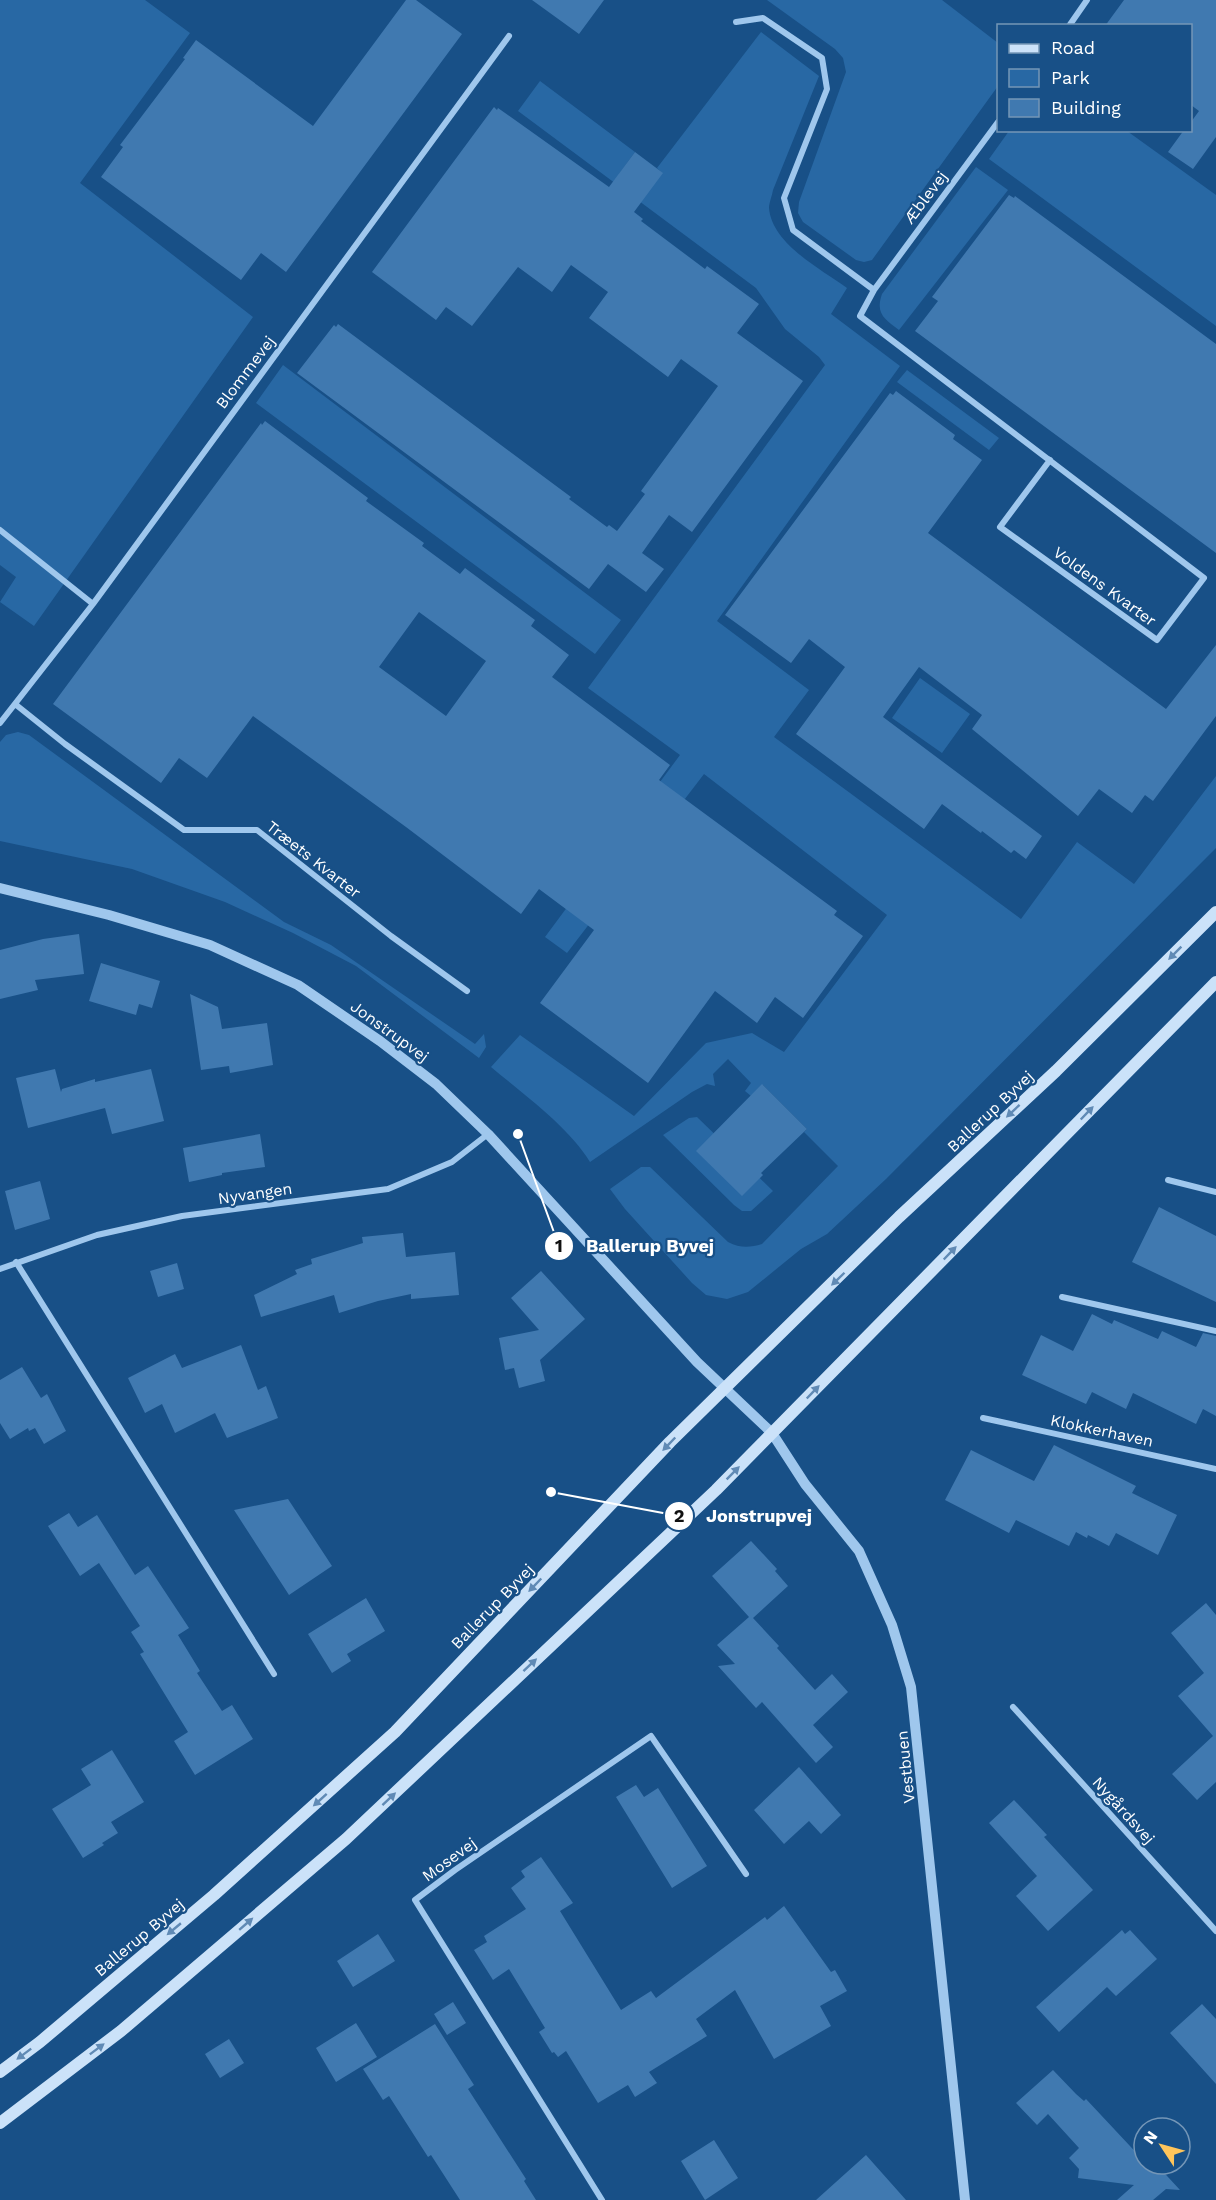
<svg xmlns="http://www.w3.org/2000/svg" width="1216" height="2200" font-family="'Work Sans',sans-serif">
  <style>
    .green { fill: #2868a4 }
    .building { fill: #4079b0; fill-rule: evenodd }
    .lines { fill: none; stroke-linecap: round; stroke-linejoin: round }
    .minor { stroke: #9fc7ed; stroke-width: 6 }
    .tertiary { stroke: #9fc7ed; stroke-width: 10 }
    .secondary { stroke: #cbe2f9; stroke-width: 12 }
    .oneway { fill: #608ab5 }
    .labels { text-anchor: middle; stroke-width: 4.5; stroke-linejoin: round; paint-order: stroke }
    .street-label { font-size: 16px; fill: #fff; stroke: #185087 }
    .leader { fill: none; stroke: #fff; stroke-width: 2 }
    .callout-dot { fill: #fff; stroke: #185087; stroke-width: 2 }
    .mark-label { font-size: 18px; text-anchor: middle; font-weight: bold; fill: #111 }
    .callout-label { font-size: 18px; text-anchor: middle; font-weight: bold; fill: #fff; stroke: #185087; stroke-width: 4.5; stroke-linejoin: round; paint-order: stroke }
  </style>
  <rect width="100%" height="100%" fill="#185087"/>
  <path class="green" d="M0 0H145L190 33 80 183 253 317 34 626 0 602 16 577 0 565Z
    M767 0H942L998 43V86L872 260 864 262 856 260 803 222 798 213 799 202 846 72 843 58 835 49Z
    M761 32 819 76 773 190C772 196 769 203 769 208 772 244 821 269 847 288L831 314 900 366 717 621 809 690 774 737 1021 919 1077 842 1134 884 1216 776V848L886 1179 827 1234 801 1249 748 1292 727 1299 706 1295 692 1283 625 1209 610 1189 641 1167H650L728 1242C740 1248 749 1248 762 1244L838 1166 804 1132 807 1129 763 1085 751 1096 745 1091 751 1083 728 1059 713 1074 715 1086 707 1084 692 1092 590 1162C569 1127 523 1094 491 1067L520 1035 634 1116 706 1043 752 1033 784 1052 887 915 704 774 567 953 545 937 680 755 588 688 825 365 819 357 785 329 756 288 518 111 540 81 635 152 619 174 662 173 657 168Z
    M1009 131H1127L1216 195V326L989 159Z
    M976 167 1008 190 899 330C885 319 875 314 882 294Z
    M283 365 621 620 595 654 256 403Z
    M907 370 999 438 989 450 897 382Z
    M920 678 970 714 942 753 892 718Z
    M18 732 29 735 284 922 331 945 475 1044 484 1034 486 1047 479 1058 356 966 293 933 225 902 132 869 0 841V742L6 735Z
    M697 1117 773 1191 751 1211H742L734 1205 663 1135 689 1118Z"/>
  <path class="building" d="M406 0H416L462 34 286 272 261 253 241 280 101 177 123 147 120 145 185 59 183 58 196 40 313 126Z
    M532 0H604L579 34Z
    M1124 0H1216V137L1193 169 1168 152 1184 130H1191V122L1199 111 1191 105V26H1105Z
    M494 107 497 110 498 108 609 187 635 152 663 173 634 212 643 219 641 221 705 269 707 266 759 304 737 333 803 381 692 532 669 515 642 553 664 569 646 592 608 564 589 589 297 373 334 325 336 327 338 324 571 497 569 499 607 527 609 525 617 531 645 494 641 491 718 386 681 359 668 377 589 318 608 292 571 265 552 292 518 267 472 326 446 307 436 320 372 272Z
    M1009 195 1014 198 1015 196 1216 344V553L915 331 938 301 932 297Z
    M896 391 955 435 953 439 982 460 928 533 1166 709 1216 645V716L1153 801 1145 795 1132 813 1099 789 1078 816 972 729 982 715 919 667 883 717 1042 836 1026 859 1014 850 1011 853 982 831 981 833 942 804 924 829 796 734 845 667 809 639 791 663 725 615 890 393 893 395Z
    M265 421 368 498 366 501 424 543 422 546 460 574 465 568 535 620 531 626 569 655 552 677 670 765 659 780 837 911 834 915 863 936 803 1018 775 997 757 1023 715 991 648 1083 540 1003 594 930 539 889 521 914 406 827 253 716 207 778 179 758 161 783 53 704 261 423 262 425ZM419 612 486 661 446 716 379 667Z
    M79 934 84 974 35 980 38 990 0 999V950L43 939Z
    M101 963 160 981 152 1008 139 1004 136 1015 89 1001Z
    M190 994 218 1007 222 1029 267 1023 273 1065 230 1073 229 1066 201 1070Z
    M55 1069 61 1092 62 1089 95 1079V1082L151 1069 164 1121 112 1134 105 1108 28 1128 16 1078Z
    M762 1084 807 1129 761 1173 763 1175 742 1196 696 1151Z
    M260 1134 265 1167 222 1173V1175L189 1182 183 1148Z
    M40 1181 50 1219 15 1230 5 1191Z
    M1159 1207 1216 1236V1302L1132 1262Z
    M403 1233 406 1257 455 1252 459 1295 411 1299V1294L378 1301 339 1313 334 1295 261 1317 254 1295 297 1274 295 1270 312 1264 311 1259 363 1243 362 1237Z
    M177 1263 184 1289 158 1297 150 1271Z
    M541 1271 585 1319 540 1360 545 1381 519 1388 514 1368 505 1370 499 1338 539 1330 511 1298Z
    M1092 1314 1112 1324 1114 1320 1158 1339 1162 1331 1196 1347 1203 1333 1216 1336V1416L1203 1409 1196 1424 1133 1393 1126 1409 1092 1392 1086 1404 1022 1375 1041 1335 1073 1351Z
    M241 1345 258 1390 266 1386 278 1418 227 1438 215 1413 175 1433 162 1404 145 1413 128 1378 175 1354 182 1368Z
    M22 1367 41 1398 47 1394 66 1431 44 1444 35 1428 29 1431 28 1428 10 1439 0 1423V1380Z
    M1054 1445 1136 1486 1132 1493 1177 1515 1158 1555 1116 1533 1109 1546 1088 1535 1087 1538 1076 1532 1069 1546 1016 1520 1009 1533 945 1500 971 1450 1034 1481Z
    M288 1499 332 1566 289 1595 234 1510Z
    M69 1513 78 1527 97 1515 135 1575 148 1566 189 1628 178 1635 200 1671 197 1673 222 1711 232 1705 253 1739 195 1775 174 1741 188 1732 140 1654 144 1652 131 1632 140 1626 99 1563 80 1576 48 1526Z
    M751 1541 777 1569 775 1571 788 1586 753 1618 779 1646 777 1648 815 1690 832 1674 848 1692 813 1725 833 1747 816 1763 762 1702 756 1708 718 1666 735 1664 717 1645 749 1617 712 1576Z
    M366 1598 385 1631 347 1654 351 1661 332 1673 308 1634Z
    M1206 1603 1216 1615V1782L1197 1800 1172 1774 1213 1736 1178 1696 1204 1673 1171 1633Z
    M112 1750 144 1802 111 1822 118 1833 102 1843 104 1845 83 1858 52 1809 91 1785 81 1769Z
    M799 1767 841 1815 821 1834 809 1821 784 1844 754 1810Z
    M636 1785 644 1797 658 1788 707 1866 672 1888 616 1797Z
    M1014 1800 1047 1835 1044 1837 1093 1890 1048 1931 1016 1896 1037 1876 989 1823Z
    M541 1857 573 1903 560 1911 621 2010 651 1991 656 1998 765 1917 767 1920 784 1906 831 1972 835 1970 847 1991 820 2006 831 2026 774 2059 735 1990 696 2019 707 2036 649 2072 657 2083 635 2097 628 2085 598 2103 566 2051 558 2057 554 2052 552 2053 539 2032 545 2028 509 1969 493 1980 474 1950 487 1942 484 1936 526 1909 511 1888 525 1877 521 1871Z
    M1122 1930 1125 1934 1130 1930 1157 1959 1116 1996 1107 1987 1059 2032 1036 2007Z
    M378 1934 395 1961 353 1987 337 1961Z
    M453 2002 466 2023 447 2035 434 2014Z
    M1202 2004 1216 2019V2084L1170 2033Z
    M356 2023 377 2057 336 2082 316 2048Z
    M435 2024 474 2085 468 2089 526 2179 524 2181 536 2200H460L431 2155 428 2157 389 2096 383 2100 363 2069Z
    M229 2039 244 2063 220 2078 205 2054Z
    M1053 2070 1076 2094 1084 2101 1086 2099 1144 2161V2164H1156L1180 2190 1166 2189 1153 2200H1117L1134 2185 1078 2178 1079 2169 1069 2158 1079 2148 1048 2114 1037 2125 1016 2103Z
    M714 2140 738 2178 705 2200 681 2161Z
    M866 2155 906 2200H816Z"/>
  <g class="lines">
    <path class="minor" d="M736 22 763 18 822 58 827 89 784 198 793 230 874 290
      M1069 26 1087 0
      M998 122 874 290 860 316 1204 578 1157 640 1000 527 1050 460
      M0 530 93 604
      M15 704 65 744 184 830H257L391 936 467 991
      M0 723 93 604 509 36
      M1168 1180 1216 1192
      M16 1262 274 1674
      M0 1269 97 1235 182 1216 388 1189 452 1162 488 1134
      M1062 1297 1216 1331
      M983 1418 1216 1469
      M1013 1707 1216 1931
      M602 2200 415 1900 455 1870 651 1736 746 1874"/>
    <path class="tertiary" d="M0 888 109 915 210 945 298 985 380 1041 436 1084 488 1134 697 1362 772 1433 805 1484 859 1551 892 1625 911 1687 965 2200"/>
    <path class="secondary" d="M0 2072 40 2042 214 1895 395 1732 670 1442 899 1217 1056 1071 1216 912
      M0 2123 121 2031 346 1839 716 1490 1216 982"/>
  </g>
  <defs><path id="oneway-solid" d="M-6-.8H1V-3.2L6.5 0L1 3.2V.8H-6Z" transform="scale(1.5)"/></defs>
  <g class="oneway">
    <use href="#oneway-solid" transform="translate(1175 953) rotate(135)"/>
    <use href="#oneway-solid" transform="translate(1013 1111) rotate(137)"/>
    <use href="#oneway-solid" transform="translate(1087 1113) rotate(-46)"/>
    <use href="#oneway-solid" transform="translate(950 1253) rotate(-46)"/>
    <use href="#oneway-solid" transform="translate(838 1279) rotate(136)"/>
    <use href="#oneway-solid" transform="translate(813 1392) rotate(-46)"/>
    <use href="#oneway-solid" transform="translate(669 1444) rotate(134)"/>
    <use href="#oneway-solid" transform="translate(733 1473) rotate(-45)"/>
    <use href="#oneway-solid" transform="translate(535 1585) rotate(134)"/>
    <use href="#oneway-solid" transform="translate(530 1665) rotate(-43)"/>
    <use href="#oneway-solid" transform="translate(389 1799) rotate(-43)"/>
    <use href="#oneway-solid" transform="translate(320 1800) rotate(138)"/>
    <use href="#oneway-solid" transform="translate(246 1924) rotate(-41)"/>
    <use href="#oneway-solid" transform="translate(174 1929) rotate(140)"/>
    <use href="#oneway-solid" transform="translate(97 2049) rotate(-37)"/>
    <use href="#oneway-solid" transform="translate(24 2054) rotate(143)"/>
  </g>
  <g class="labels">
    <g class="street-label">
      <text transform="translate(925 197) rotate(-53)" y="6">Æblevej</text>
      <text transform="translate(245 372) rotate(-53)" y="6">Blommevej</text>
      <text transform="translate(1105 586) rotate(36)" y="6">Voldens Kvarter</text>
      <text transform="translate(314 859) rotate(38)" y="6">Træets Kvarter</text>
      <text transform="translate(390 1031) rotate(36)" y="6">Jonstrupvej</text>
      <text transform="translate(990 1111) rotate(-43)" y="6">Ballerup Byvej</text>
      <text transform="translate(255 1193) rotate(-8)" y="6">Nyvangen</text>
      <text transform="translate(1102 1430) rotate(12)" y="6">Klokkerhaven</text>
      <text transform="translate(492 1606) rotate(-46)" y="6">Ballerup Byvej</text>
      <text transform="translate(905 1767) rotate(-96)" y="6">Vestbuen</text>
      <text transform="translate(1124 1810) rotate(48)" y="6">Nygårdsvej</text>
      <text transform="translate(449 1859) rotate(-36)" y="6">Mosevej</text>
      <text transform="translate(139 1937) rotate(-40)" y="6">Ballerup Byvej</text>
    </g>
  </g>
  <path class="leader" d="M518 1134L559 1246M551 1492L679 1516"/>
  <g class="callout-dot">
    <circle cx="518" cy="1134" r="6"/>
    <circle cx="551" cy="1492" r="6"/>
    <circle cx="559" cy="1246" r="15"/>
    <circle cx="679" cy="1516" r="15"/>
  </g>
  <g class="mark-label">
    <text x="559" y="1252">1</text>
    <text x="679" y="1522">2</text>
  </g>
  <g class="callout-label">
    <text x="650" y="1252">Ballerup Byvej</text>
    <text x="759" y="1522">Jonstrupvej</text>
  </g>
  <rect x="997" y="24" width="195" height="108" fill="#185087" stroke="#7496b7" stroke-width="1.5"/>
  <rect x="1009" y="44" width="30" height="9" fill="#cbe2f9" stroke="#7496b7" stroke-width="1.5"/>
  <text x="1051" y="54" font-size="18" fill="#ffffff">Road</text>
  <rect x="1009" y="69" width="30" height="18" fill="#2868a4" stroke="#7496b7" stroke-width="1.5"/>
  <text x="1051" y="84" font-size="18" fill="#ffffff">Park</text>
  <rect x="1009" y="99" width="30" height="18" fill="#4079b0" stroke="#7496b7" stroke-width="1.5"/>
  <text x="1051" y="114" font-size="18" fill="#ffffff">Building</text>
  <g transform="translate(1162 2146) rotate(306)"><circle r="28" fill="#185087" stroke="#7496b7" stroke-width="1.5"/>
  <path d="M0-4.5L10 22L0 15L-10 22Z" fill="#ffc55b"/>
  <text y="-9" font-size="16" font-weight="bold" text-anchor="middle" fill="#ffffff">N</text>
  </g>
</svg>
